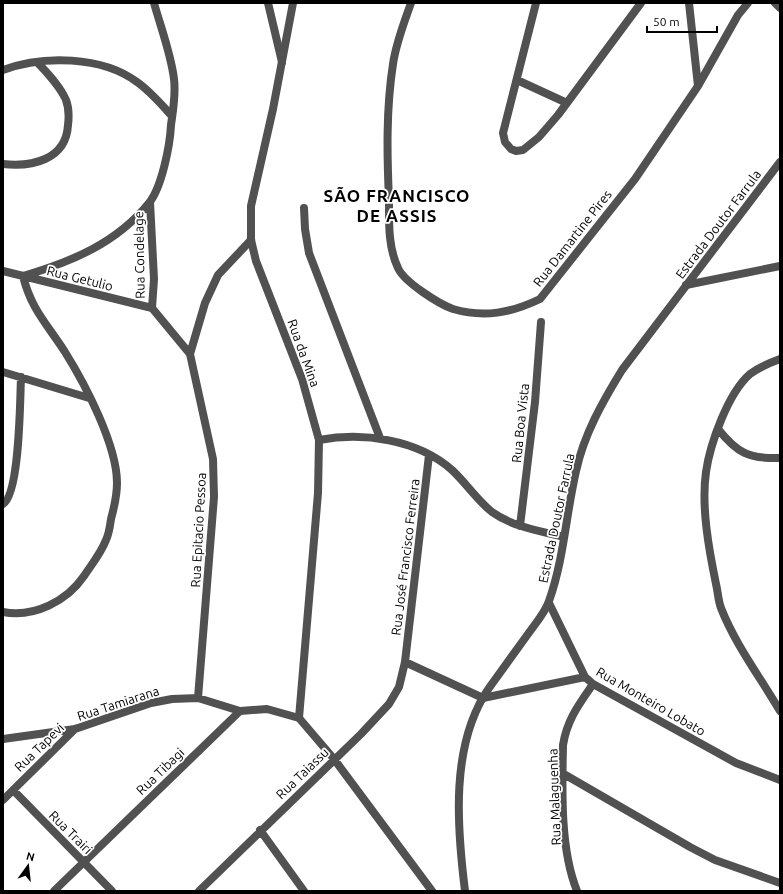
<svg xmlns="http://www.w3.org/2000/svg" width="783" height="894" font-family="Ubuntu,sans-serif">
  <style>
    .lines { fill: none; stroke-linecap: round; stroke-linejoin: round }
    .minor { stroke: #515151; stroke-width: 8 }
    .tertiary { stroke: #515151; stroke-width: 8 }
    .labels { text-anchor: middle; stroke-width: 3.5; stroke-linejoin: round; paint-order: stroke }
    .street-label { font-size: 13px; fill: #000; stroke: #fff }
    .district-label { font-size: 17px; font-weight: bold; letter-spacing: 1px; fill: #000; stroke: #fff }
  </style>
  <rect width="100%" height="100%" fill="#fff"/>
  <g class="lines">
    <path class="minor" d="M268 3 282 62
      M411 3C404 23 396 43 393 64 386 109 387 155 389 200 389 223 388 247 398 268 404 282 439 304 453 309 484 318 511 313 540 299L635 179 698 86 689 3
      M536 3 503 133 505 142 511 149 516 151 523 150 539 137 558 115 641 3
      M775 3 780 8
      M3 70C43 55 102 56 137 82 150 91 161 104 172 116
      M517 80 567 103
      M698 86 738 15 748 3
      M3 164C32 167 66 160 68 125 69 117 69 108 66 100 60 86 48 74 38 63
      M150 202 154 279 152 308
      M304 208 305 229 309 253 380 438
      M3 271 152 308
      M686 285 780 266
      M152 308 190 354 213 459 214 497 198 698
      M190 354 205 303 218 275 251 240
      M780 359C769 363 760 367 750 374 728 393 710 444 706 472 701 507 709 550 716 584 718 592 718 600 721 608 735 644 760 677 780 711
      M3 372 89 398
      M718 429C737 453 749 459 780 458
      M319 440C363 432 417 439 452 470 466 483 477 500 492 512 513 527 540 531 564 537
      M3 504C20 494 20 398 21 377
      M520 526 535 402 541 322
      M549 603 585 677 593 684 736 763 780 780
      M3 612C34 618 67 601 84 576 92 564 101 553 106 540 109 534 110 526 111 519 114 508 117 495 117 483 117 445 85 384 65 352 47 324 31 309 23 276 71 262 117 243 149 203 162 187 170 145 171 125 173 110 176 95 174 79 171 54 161 28 154 3
      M405 662 483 698 585 677
      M299 718 334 759 432 891
      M3 739 75 729 151 703 172 699 198 698 240 711
      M562 773 690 847 715 860 780 883
      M13 790 112 891
      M3 800 75 729
      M260 830 304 891
      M199 891 361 734 389 704 399 687 405 662 429 455
      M577 891C560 849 562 790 563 745 567 720 579 704 593 684"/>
    <path class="tertiary" d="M54 891 240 711 267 709 299 718 318 493 319 440 302 379 256 261 251 240V206L273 109 293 3
      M465 891C457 827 450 744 489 688 502 670 515 652 528 634 535 624 545 613 549 601 564 559 566 514 576 471 584 434 603 401 622 370L780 162"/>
  </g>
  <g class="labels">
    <g class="street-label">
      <text transform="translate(718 224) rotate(-53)" y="5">Estrada Doutor Farrula</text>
      <text transform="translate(572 238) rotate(-52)" y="5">Rua Damartine Pires</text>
      <text transform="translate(139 255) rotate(-91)" y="5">Rua Condelage</text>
      <text transform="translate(80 278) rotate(14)" y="5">Rua Getulio</text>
      <text transform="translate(304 353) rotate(70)" y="5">Rua da Mina</text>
      <text transform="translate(520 423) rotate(-84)" y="5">Rua Boa Vista</text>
      <text transform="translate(556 518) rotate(-78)" y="5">Estrada Doutor Farrula</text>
      <text transform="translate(198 530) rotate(-87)" y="5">Rua Epitacio Pessoa</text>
      <text transform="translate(405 557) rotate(-83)" y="5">Rua José Francisco Ferreira</text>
      <text transform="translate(651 701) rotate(30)" y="5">Rua Monteiro Lobato</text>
      <text transform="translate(118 703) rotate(-18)" y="5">Rua Tamiarana</text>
      <text transform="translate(39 747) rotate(-44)" y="5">Rua Tapevi</text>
      <text transform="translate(160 771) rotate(-44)" y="5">Rua Tibagi</text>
      <text transform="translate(302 773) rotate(-44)" y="5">Rua Taiassu</text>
      <text transform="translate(554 797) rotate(-92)" y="5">Rua Malaguenha</text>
      <text transform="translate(71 832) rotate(45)" y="5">Rua Trairi</text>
    </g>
    <g class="district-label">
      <text x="397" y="202">SÃO FRANCISCO<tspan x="397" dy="20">DE ASSIS</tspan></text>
    </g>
  </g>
  <rect width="783" height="894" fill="none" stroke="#000000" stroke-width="8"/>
  <g transform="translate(28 866) rotate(15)" stroke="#ffffff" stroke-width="3" paint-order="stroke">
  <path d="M0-3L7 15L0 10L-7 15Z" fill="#000000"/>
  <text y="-6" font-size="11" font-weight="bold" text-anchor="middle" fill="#000000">N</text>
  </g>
  <path d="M647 26v6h70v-6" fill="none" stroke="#000000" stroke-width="2"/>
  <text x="653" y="26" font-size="12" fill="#000000" stroke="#ffffff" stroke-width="3" paint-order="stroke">50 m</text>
</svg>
